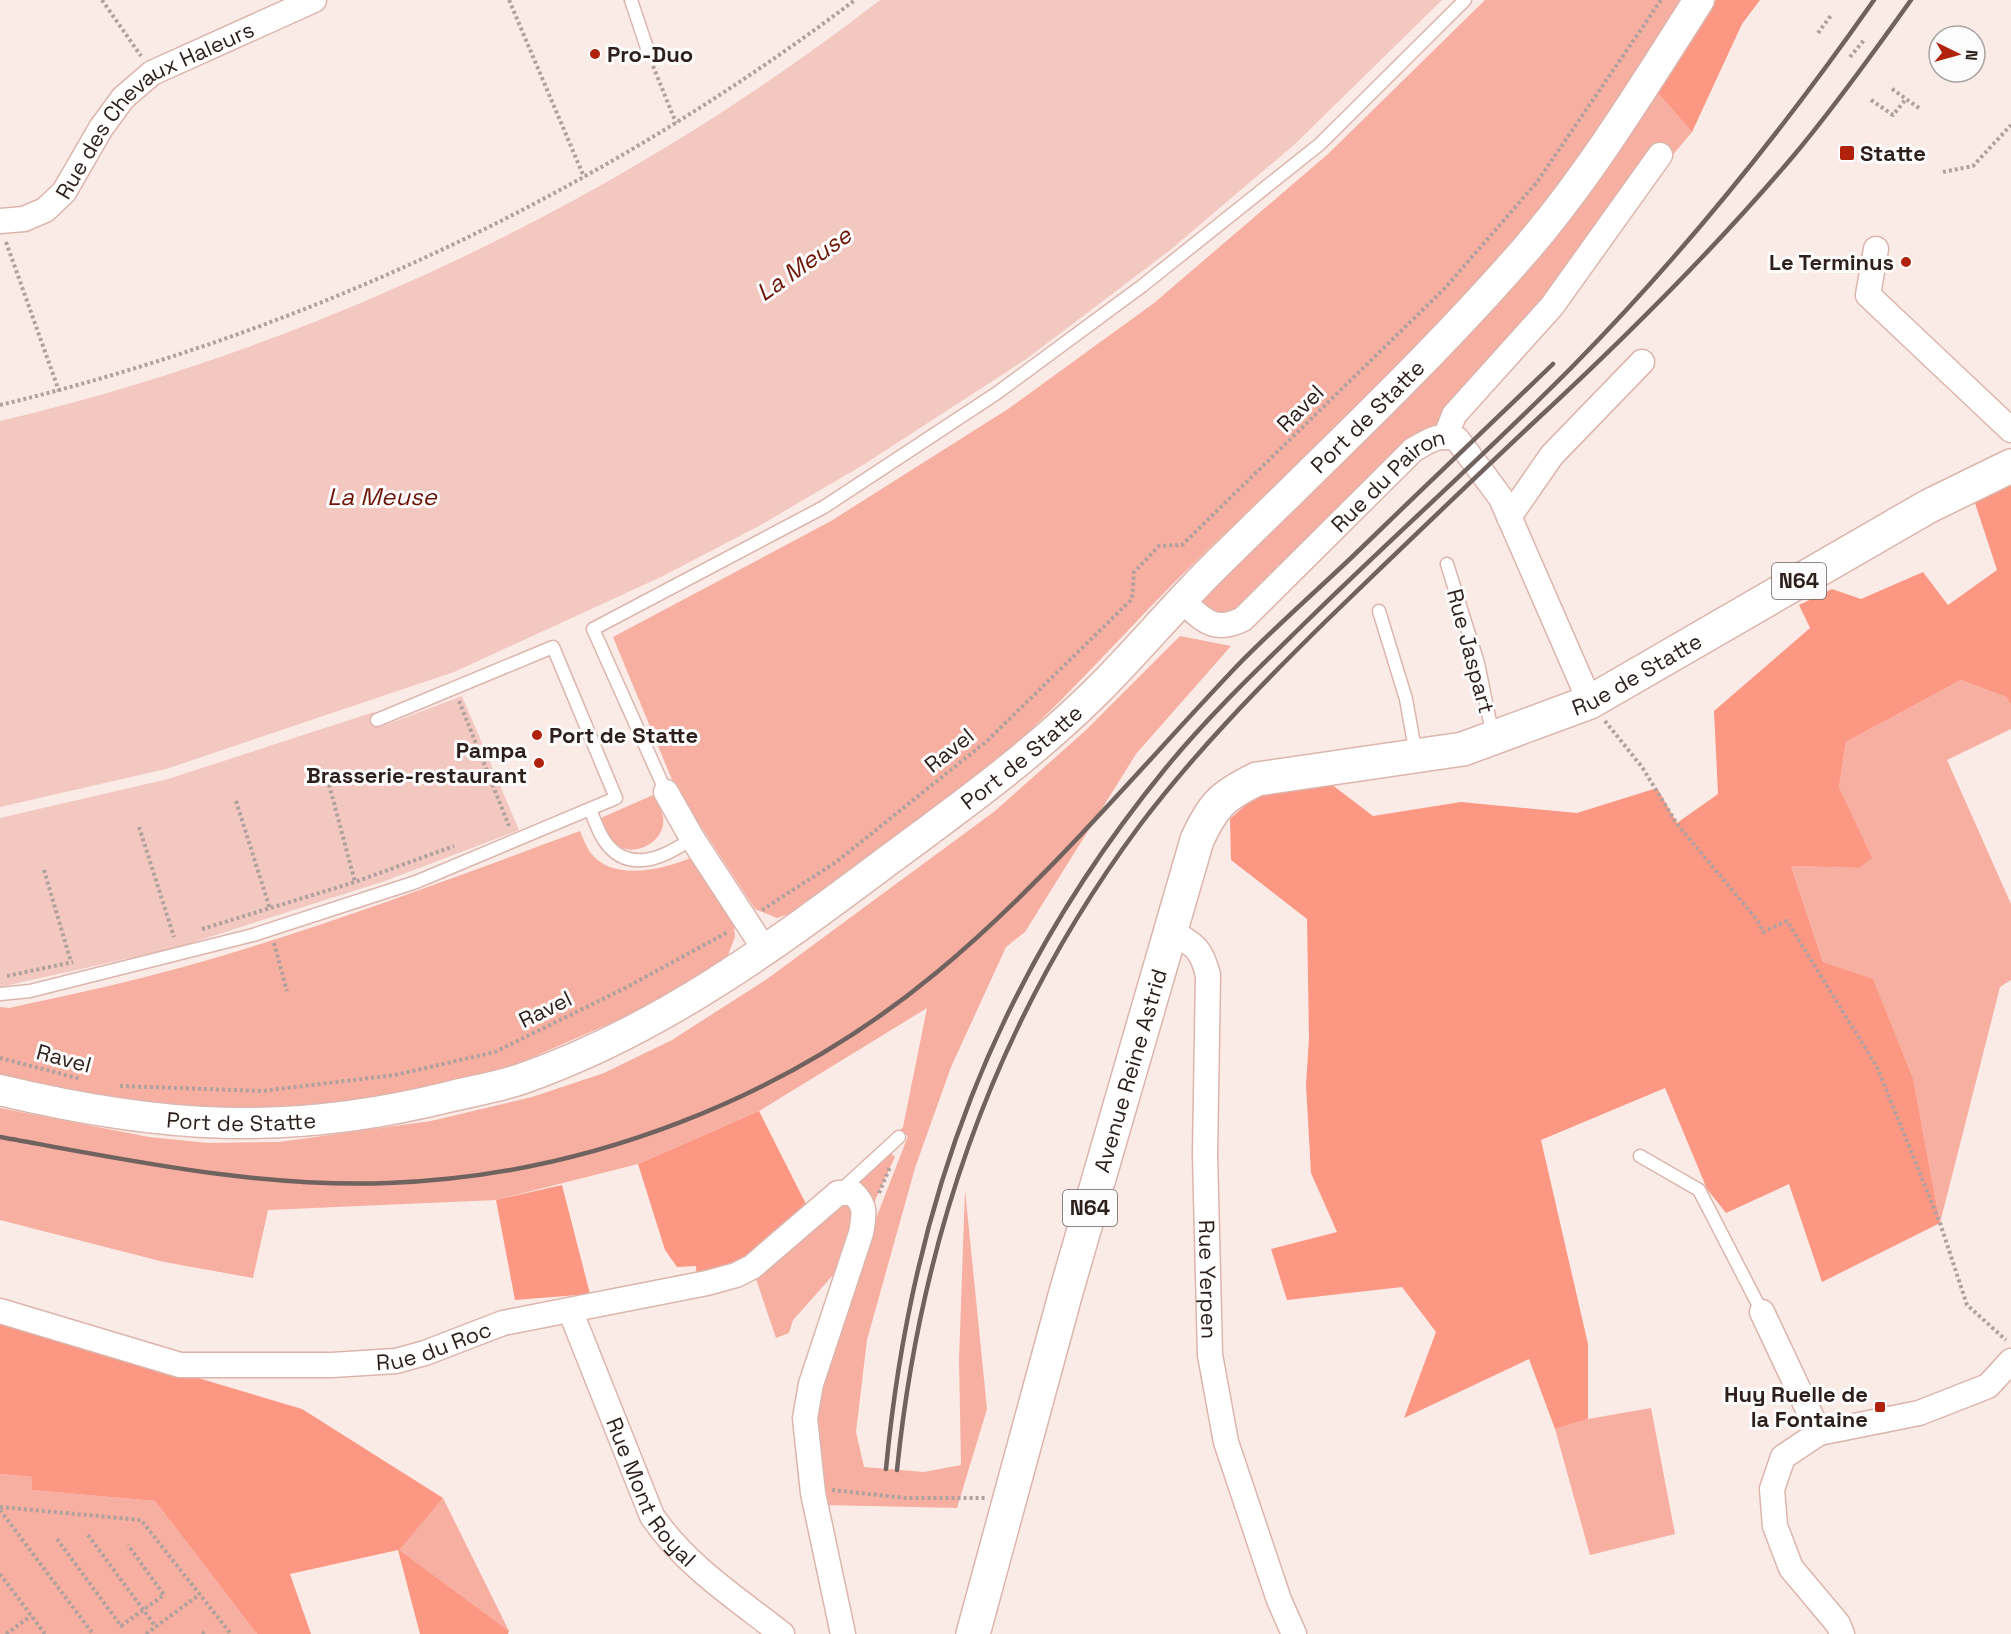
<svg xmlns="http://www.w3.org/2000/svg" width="2011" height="1634" font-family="'Space Grotesk',sans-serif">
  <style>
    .green { fill: #f7afa1 }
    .forest { fill: #fc9784 }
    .water { fill: #f3c8c0 }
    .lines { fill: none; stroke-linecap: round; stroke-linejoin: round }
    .service-casing { stroke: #dcb5ad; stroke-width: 15 }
    .minor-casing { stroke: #dcb5ad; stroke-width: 27 }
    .tertiary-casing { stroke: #dcb5ad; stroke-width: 33 }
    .primary-casing { stroke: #dcb5ad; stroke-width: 36 }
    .path { stroke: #b1a19e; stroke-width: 4; stroke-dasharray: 3 3; stroke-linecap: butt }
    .service { stroke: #fff; stroke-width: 12 }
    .minor { stroke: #fff; stroke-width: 24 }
    .tertiary { stroke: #fff; stroke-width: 30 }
    .primary { stroke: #fff; stroke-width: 33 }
    .rail { stroke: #70625e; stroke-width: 4.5 }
    .poi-dot { fill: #b0220c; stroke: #fcfcfc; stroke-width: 2 }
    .labels { text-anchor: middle; stroke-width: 6; stroke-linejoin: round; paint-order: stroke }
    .shield { fill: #fcfcfc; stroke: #6b615f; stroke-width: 1.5 }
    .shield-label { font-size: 21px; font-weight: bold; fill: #2d1f1c }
    .poi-label { font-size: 22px; font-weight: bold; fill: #2d1f1c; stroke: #fcfcfc; text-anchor: start }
    .street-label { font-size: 22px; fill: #2d1f1c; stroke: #fcfcfc }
    .water-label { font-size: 24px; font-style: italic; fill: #6d1407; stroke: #fcfcfc }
  </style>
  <rect width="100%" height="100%" fill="#fbebe7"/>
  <path class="green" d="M1485 0H1683C1614 106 1545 211 1459 306 1377 396 1283 476 1196 561 1125 630 1062 706 986 770 926 821 859 865 795 912L777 918 755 909 675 787 613 637 831 521 1008 409 1154 303 1328 154Z
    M1657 92 1692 132 1454 415 1227 627 1181 600Z
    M1180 636 1231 646 1136 754 1025 932 1006 947 951 1067 915 1168 867 1340 856 1432 864 1467 924 1472 961 1465 959 1360 965 1190 987 1409 957 1508 823 1505 815 1446 818 1397 863 1252 908 1136 899 1131 903 1127 927 1008 759 1111 638 1164 496 1200 268 1210 253 1278 164 1262 0 1220V1108L149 1137 208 1143 279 1142 431 1121 532 1097 604 1073 672 1040 767 979 995 811 1085 731Z
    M1961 680 2008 697 2011 705V729L1947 760 2011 904V980L2000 987 1940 1223 1913 1078 1873 980 1823 962 1791 866 1859 868 1871 858 1839 787 1846 742Z
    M653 795C657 802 662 809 663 817 667 839 638 858 618 846 609 841 605 827 601 818Z
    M580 831C583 838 586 846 590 852 612 883 665 869 693 857L733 917 735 937 728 955 712 969 650 1006 510 1067 374 1105 169 1112 0 1079V1007L9 1008C69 995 129 982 187 966 321 928 450 879 580 831Z
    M889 1152 895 1157 871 1209 854 1186Z
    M848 1204 854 1213 843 1264 793 1320 789 1333 776 1338 754 1273 831 1206Z
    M1651 1408 1675 1534 1590 1555 1555 1429 1588 1419Z
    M0 1474 33 1477V1490L155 1501 257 1634H0Z
    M443 1498 509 1631 398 1550Z"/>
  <path class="forest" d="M1716 0H1760L1742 24 1692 132 1657 92Z
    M2011 483V705L2007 697 1961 680 1846 742 1839 787 1872 858 1859 868 1791 866 1823 962 1873 979 1913 1078 1940 1223 1822 1282 1789 1184 1726 1213 1707 1189 1665 1088 1541 1140 1588 1344V1419L1555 1429 1529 1359 1404 1418 1436 1332 1402 1287 1287 1300 1271 1249 1337 1232 1311 1173 1306 1085 1309 1038 1307 919 1231 860 1230 819 1258 794 1331 784 1373 816 1461 802 1577 813 1657 788 1677 823 1718 794 1714 711 1810 628 1799 605 1832 589 1861 599 1923 572 1948 605 1997 570 1975 503Z
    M759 1111 810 1212 752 1267 697 1280 696 1266 677 1267 665 1250 638 1164Z
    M562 1185 590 1294 515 1300 496 1200Z
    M0 1319 302 1409 443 1498 399 1550 509 1631 508 1634H420L398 1550 290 1574 311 1634H257L155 1501 32 1490V1477L0 1474Z"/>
  <path class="water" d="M880 0H1442L1295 144 1169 251 1025 360 863 465 759 526 661 577 454 672 166 769 0 807V421C317 346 622 200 880 0Z
    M462 696 519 830 385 881 175 948 0 987V818L168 779 374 712 380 727Z"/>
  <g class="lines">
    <g class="service-casing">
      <path id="service" d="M631 0 648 51
        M1447 564 1478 663 1493 737
        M1379 611 1406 699 1416 755
        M666 792 593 629 824 507 997 393 1142 286 1320 144 1465 0
        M590 809C594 819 598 831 604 840 627 875 665 858 692 838
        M0 994 30 991 253 935 416 882 616 798 553 647 377 720
        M1640 1156 1699 1190 1762 1312
        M839 1192 899 1137"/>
    </g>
    <g class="minor-casing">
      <g id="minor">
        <path id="s1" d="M0 221 24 219 45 210 64 192 101 128 123 98 152 73 314 0"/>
        <path d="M1876 249 1868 295 2011 430"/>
        <path d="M1446 436 1454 415 1552 306 1660 155"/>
        <path d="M1509 517 1552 455 1642 362"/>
        <path id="s2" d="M1181 600C1203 619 1213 634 1243 619L1413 450C1429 441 1438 433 1457 439L1501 498 1590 702"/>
        <path d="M666 792 692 838 765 950"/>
        <path id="s3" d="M1171 932C1195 945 1201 948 1208 975L1205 1155 1210 1355 1226 1442 1279 1600 1294 1634"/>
        <path id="s4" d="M570 1310 652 1516C685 1565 736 1598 782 1634"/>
        <path id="s5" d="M0 1311 180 1365H332L396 1361 425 1353 503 1323 707 1283 736 1275 752 1267 838 1193H853C867 1206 864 1216 861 1233L811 1384 805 1418 813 1493 843 1634"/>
        <path d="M1762 1312 1819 1433"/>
        <path d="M1842 1634 1838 1624 1791 1568 1775 1526 1772 1489 1783 1457 1819 1433 1919 1413 1988 1386 2011 1361"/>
      </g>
    </g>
    <g class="tertiary-casing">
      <g id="tertiary">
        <path id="s6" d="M0 1090C159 1128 287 1137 448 1097 472 1091 497 1087 521 1079 659 1031 774 946 890 859 962 806 1035 753 1099 689 1137 651 1172 609 1210 571 1317 465 1428 362 1527 248 1592 172 1645 84 1699 0"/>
      </g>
    </g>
    <g class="primary-casing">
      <g id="primary">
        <path id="s7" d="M973 1634 1066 1292 1197 840C1213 805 1222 796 1257 779L1463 749 1590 702 1929 506 2011 466"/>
      </g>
    </g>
    <path class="path" d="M102 0 141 56
      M509 0 584 177
      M1818 33 1832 14
      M1850 57 1864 40
      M653 66 676 123
      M1892 89 1919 108
      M1871 100 1893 115 1906 99
      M1943 172 1973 166 2011 125
      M6 242 59 391
      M0 405C309 331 601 192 855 0
      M459 701 509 826
      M1605 721 1642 767 1677 824 1758 921 1763 932 1787 921 1877 1067 1940 1223 1967 1305 2006 1340
      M326 773 355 882
      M236 801 270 909
      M139 827 174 937
      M44 870 71 962
      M762 910 836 862 988 740 1132 599 1134 572 1159 546 1182 545 1445 288 1537 182 1661 0
      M202 929 355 882 454 846
      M274 943 287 991
      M7 976 73 962
      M0 1058 81 1079
      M120 1086 262 1091 395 1075 495 1052 625 988 728 932
      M879 1193 890 1167
      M832 1490 906 1498H986
      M0 1507 141 1520 231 1634
      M0 1510 93 1634
      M88 1535 156 1627
      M57 1539 121 1626 164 1595 128 1545
      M0 1574 45 1634
      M6 1634 31 1616
      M146 1634 200 1594
      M202 1634 205 1632"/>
    <use href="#service" class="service"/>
    <use href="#minor" class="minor"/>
    <use href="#tertiary" class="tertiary"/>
    <use href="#primary" class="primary"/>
    <path class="rail" d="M0 1137C128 1160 257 1188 388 1183 586 1176 784 1099 936 973 1046 882 1138 770 1236 667 1273 629 1313 594 1351 558 1418 493 1485 429 1553 364
      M886 1469C911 1204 995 977 1165 769 1209 715 1260 667 1310 618 1397 533 1488 452 1573 366 1685 252 1783 130 1874 0
      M897 1470C921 1234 998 1016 1140 825 1196 751 1260 686 1326 621 1394 555 1463 489 1532 424 1624 339 1714 250 1795 154 1836 105 1874 52 1911 0"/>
  </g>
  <g class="poi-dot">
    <circle cx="595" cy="54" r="6"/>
    <rect x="1839" y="145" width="16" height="16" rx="3"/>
    <circle cx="1906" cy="262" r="6"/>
    <circle cx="537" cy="735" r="6"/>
    <circle cx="539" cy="763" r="6"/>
    <rect x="1874" y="1401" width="12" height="12" rx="3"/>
  </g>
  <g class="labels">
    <g class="shield">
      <rect x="1772" y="563" width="54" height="36" rx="4.5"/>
      <rect x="1063" y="1190" width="54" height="36" rx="4.5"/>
    </g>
    <g class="shield-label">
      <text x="1799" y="588">N64</text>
      <text x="1090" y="1215">N64</text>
    </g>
    <g class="poi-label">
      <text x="607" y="62">Pro-Duo</text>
      <text x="1860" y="161">Statte</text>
      <text x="1894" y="270" text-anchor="end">Le Terminus</text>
      <text x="549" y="743">Port de Statte</text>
      <text x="527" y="758" text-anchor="end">Pampa<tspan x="527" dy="25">Brasserie-restaurant</tspan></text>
      <text x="1868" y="1402" text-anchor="end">Huy Ruelle de<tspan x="1868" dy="25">la Fontaine</tspan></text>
    </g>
    <g class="street-label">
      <text dy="8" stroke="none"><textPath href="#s1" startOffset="200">Rue des Chevaux Haleurs</textPath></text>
      <text transform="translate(1300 408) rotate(-45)" y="8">Ravel</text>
      <text dy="8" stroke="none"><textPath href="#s6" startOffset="1612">Port de Statte</textPath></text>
      <text dy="8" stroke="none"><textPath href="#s2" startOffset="273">Rue du Pairon</textPath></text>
      <text transform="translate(1471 651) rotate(75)" y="8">Rue Jaspart</text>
      <text dy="8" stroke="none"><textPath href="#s7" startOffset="1311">Rue de Statte</textPath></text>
      <text transform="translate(949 750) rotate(-39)" y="8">Ravel</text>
      <text dy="8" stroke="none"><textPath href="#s6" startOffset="1126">Port de Statte</textPath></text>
      <text transform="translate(545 1009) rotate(-26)" y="8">Ravel</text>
      <text transform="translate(64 1058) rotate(15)" y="8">Ravel</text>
      <text dy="8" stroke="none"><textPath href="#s7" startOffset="585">Avenue Reine Astrid</textPath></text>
      <text dy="8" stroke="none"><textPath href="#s6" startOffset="244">Port de Statte</textPath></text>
      <text dy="8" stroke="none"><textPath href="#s3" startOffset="364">Rue Yerpen</textPath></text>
      <text dy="8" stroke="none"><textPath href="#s5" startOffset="444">Rue du Roc</textPath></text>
      <text dy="8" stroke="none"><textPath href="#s4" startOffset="200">Rue Mont Royal</textPath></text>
    </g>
    <g class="water-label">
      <text transform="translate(804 264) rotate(-35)" y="8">La Meuse</text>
      <text x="382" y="505">La Meuse</text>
    </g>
  </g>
  <g transform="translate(1957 54) rotate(95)"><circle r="28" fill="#fcfcfc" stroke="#a9a4a2" stroke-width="1.5"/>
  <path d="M0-4.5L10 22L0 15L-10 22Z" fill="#b0220c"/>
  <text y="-9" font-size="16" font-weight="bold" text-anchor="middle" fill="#2d1f1c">N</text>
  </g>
</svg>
